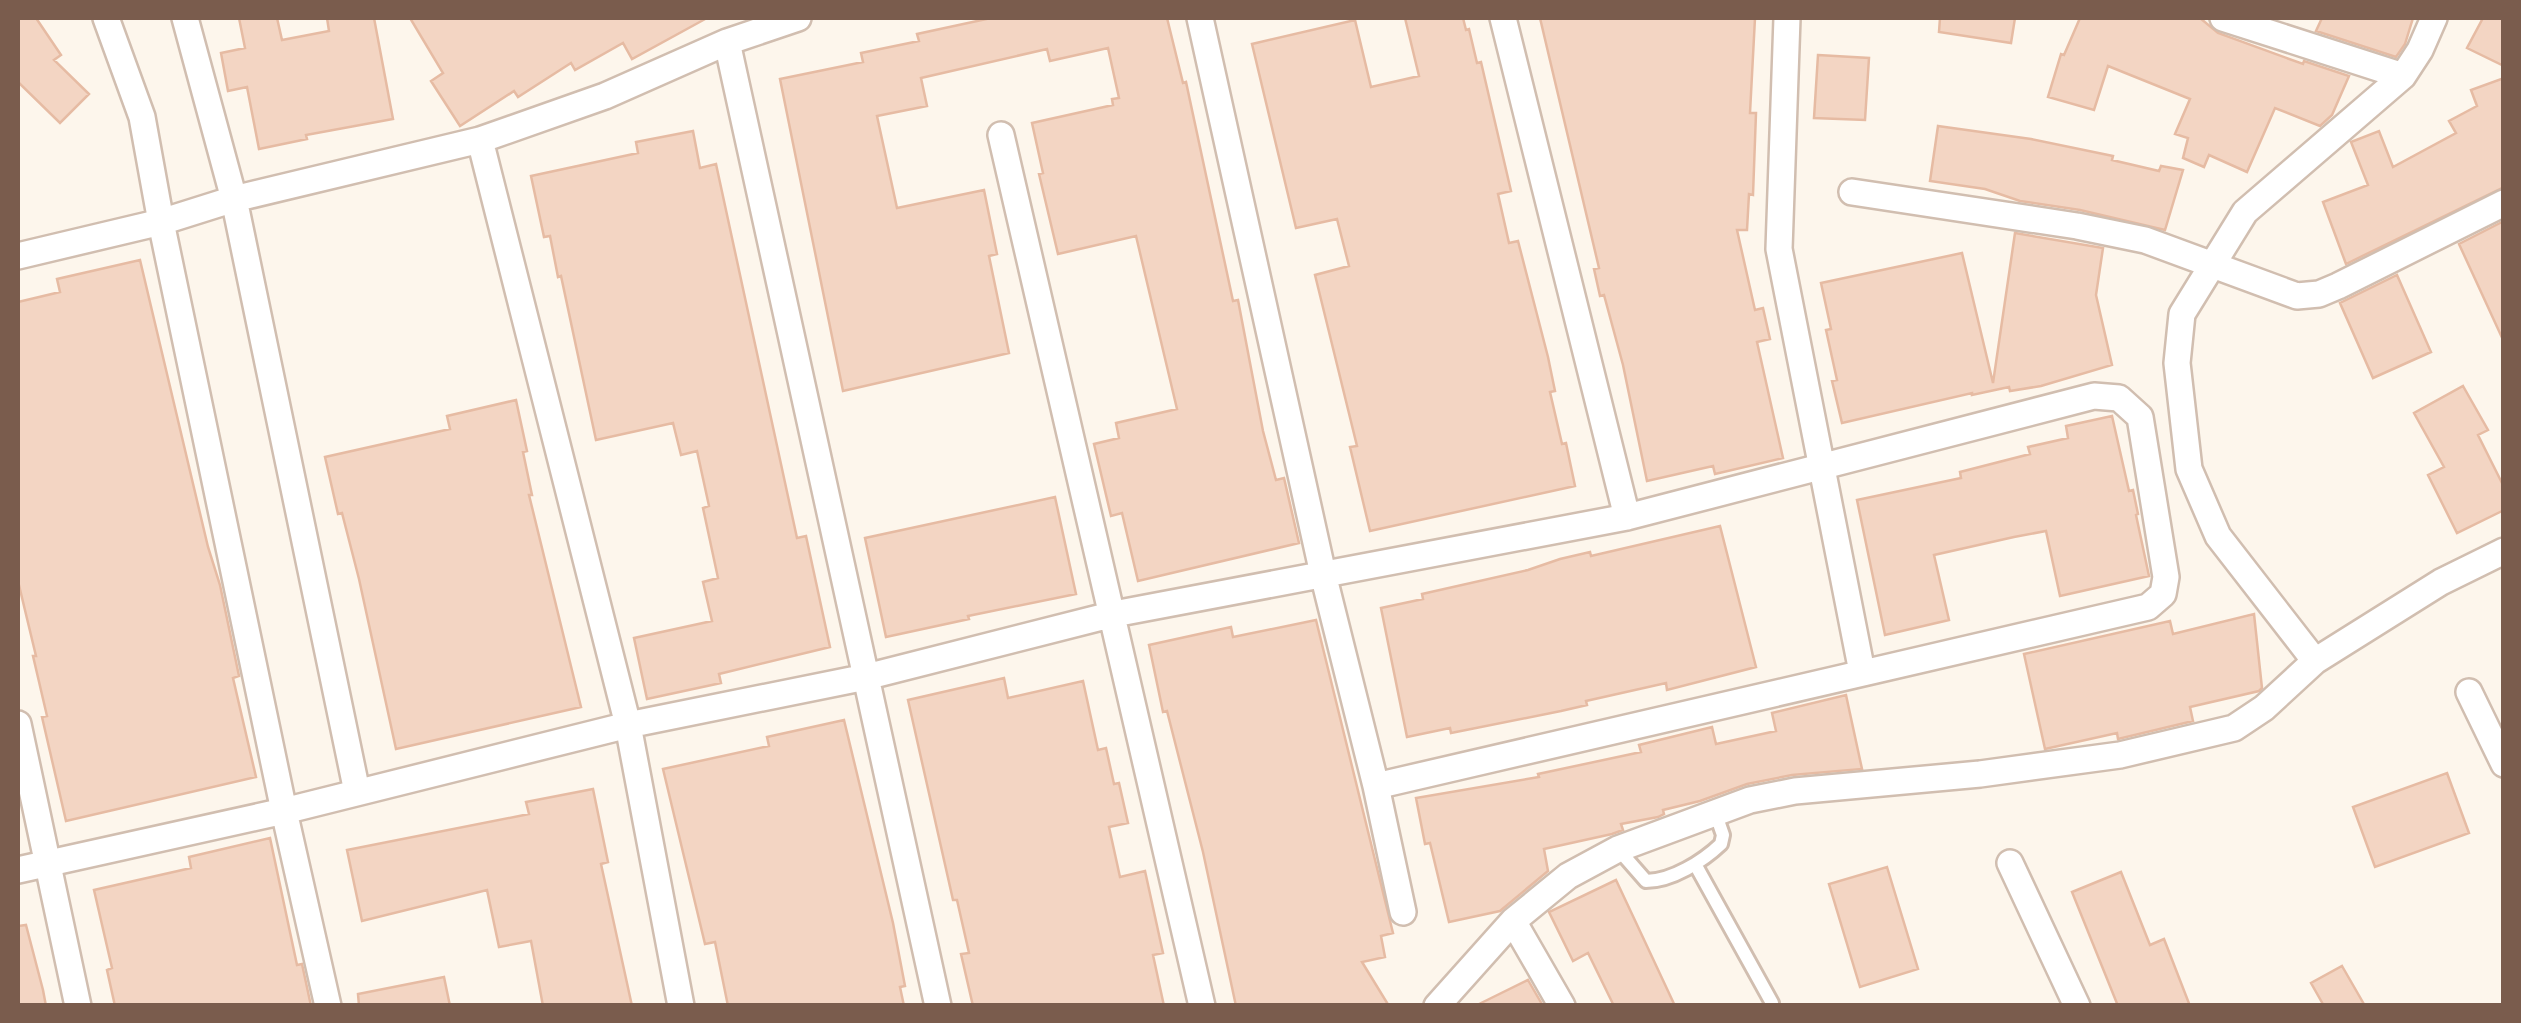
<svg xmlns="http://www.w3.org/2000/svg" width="2521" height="1023" font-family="Barlow,sans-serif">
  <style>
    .building { fill: #f3d5c3; stroke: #e6bba3; stroke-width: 2.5 }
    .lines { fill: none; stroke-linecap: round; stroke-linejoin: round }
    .lane-casing { stroke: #d1beb0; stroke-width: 18 }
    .street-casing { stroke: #d1beb0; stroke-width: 30 }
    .lane { stroke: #fff; stroke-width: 12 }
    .street { stroke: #fff; stroke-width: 25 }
  </style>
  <rect width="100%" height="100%" fill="#fdf6ec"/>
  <path class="building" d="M18 18H36L61 55 54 60 89 94 60 123 18 82Z
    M239 18H277L282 40 329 31 327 18H374L393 119 306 135 307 139 259 149 247 87 228 91 221 53 245 48Z
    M410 18H707L632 59 623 43 575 70 571 63 518 97 514 91 460 126 431 81 443 73Z
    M991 18H1167L1183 83 1186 82 1233 301 1238 300 1263 431 1276 480 1284 478 1299 543 1138 581 1122 513 1111 516 1094 444 1119 438 1116 423 1177 409 1136 236 1058 254 1039 174 1043 173 1032 123 1113 105 1112 99 1119 98 1108 48 1050 61 1047 49 921 78 927 106 877 116 897 208 984 190 997 254 989 256 1009 353 843 391 780 79 863 62 861 53 919 41 917 34Z
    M1405 18H1463L1466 30 1469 29 1477 63 1481 62 1511 191 1498 194 1509 243 1518 241 1548 357 1555 391 1550 392 1562 444 1566 443 1575 486 1370 531 1350 447 1357 446 1315 275 1349 266 1337 219 1296 228 1252 44 1355 20 1371 87 1419 76Z
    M1540 18H1755L1750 113H1756L1753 195 1749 194 1747 230H1737L1755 310 1763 308 1770 339 1757 342 1783 458 1715 474 1713 466 1647 481 1623 365 1604 295 1600 296 1594 269 1599 268Z
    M1940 18H2015L2011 43 1939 32Z
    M2080 18H2200L2218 33 2303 64 2304 61 2349 76 2332 115 2320 126 2275 108 2247 172 2209 155 2204 167 2183 158 2188 138 2175 134 2190 99 2108 66 2094 110 2048 97 2061 54 2064 55Z
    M2322 18H2413L2405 44 2396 57 2316 31Z
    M2483 18H2504V66L2467 48Z
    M1818 55 1869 58 1865 120 1814 118Z
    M2504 78V187L2346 264 2323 202 2368 185 2351 142 2379 131 2393 167 2456 133 2449 121 2477 106 2471 90Z
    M1938 126 2031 139 2113 156 2112 160 2159 171 2161 166 2183 170 2165 230 2080 210 2020 201 1985 189 1930 181Z
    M693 131 700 168 716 164 797 538 806 536 830 647 719 674 721 683 647 699 634 638 712 621 703 582 718 578 703 508 709 506 697 451 681 455 673 423 596 440 561 276 558 277 550 236 544 237 531 176 638 153 636 142Z
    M2504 221V342L2459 244Z
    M2015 233 2103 248 2096 295 2112 365 2041 386 2010 391 2009 387 1972 395V393L1842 423 1832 381 1837 380 1826 330 1831 329 1821 283 1962 253 1993 383Z
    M140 260 208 547 220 585 239 676 233 678 256 777 66 821 42 717 47 716 33 656H36L18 581V302L60 292 57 279Z
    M2397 275 2431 352 2373 378 2340 303Z
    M2463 386 2488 430 2478 435 2504 487V510L2457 533 2428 475 2444 467 2414 413Z
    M516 400 527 451 523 452 532 495H529L581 707 396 749 359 579 342 513 338 514 325 457 450 429 447 416Z
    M2112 416 2129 491 2133 490 2138 514 2136 515 2149 576 2060 596 2046 531 2014 537 1934 555 1949 620 1885 635 1857 500 1961 478 1960 472 2030 454 2028 447 2068 438 2066 426Z
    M1055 497 1076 594 968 616 969 619 886 637 865 538Z
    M1720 526 1756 667 1667 690 1666 683 1586 701 1587 705 1561 711 1451 733 1450 728 1407 737 1381 608 1423 599 1422 594 1528 570 1560 559 1590 552 1591 556Z
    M2254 614 2262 688 2259 691 2190 707 2193 721 2118 739 2117 733 2045 749 2024 654 2170 621 2173 634Z
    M1316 620 1393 933 1381 936 1385 957 1362 962 1389 1006H1236L1203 852 1167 711 1163 712 1149 645 1231 627 1233 637Z
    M1004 678 1008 698 1083 681 1098 750 1106 748 1114 784 1119 783 1128 823 1109 827 1120 877 1145 871 1163 953 1153 955 1164 1006H973L961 954 969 953 957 900H953L908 700Z
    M1846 695 1862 769 1792 775 1747 784 1700 801 1663 810 1664 814 1658 817 1621 824 1623 830 1612 834 1544 849 1548 871 1500 911 1449 922 1430 843 1425 844 1416 798 1539 777 1538 774 1641 752 1639 745 1712 727 1716 744 1776 731 1772 713Z
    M844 720 893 923 905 986 900 987 904 1006H728L715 942 705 944 663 769 769 746 767 737Z
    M2447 773 2469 833 2375 867 2353 807Z
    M593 789 608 862 601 864 632 1006H543L531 941 499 947 487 890 362 921 347 850 529 814 526 802Z
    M270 838 297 965 302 964 311 1006H115L107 970 112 968 94 890 191 868 189 857Z
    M1887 867 1918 969 1860 987 1829 884Z
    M2121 872 2150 945 2164 939 2190 1006H2118L2072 892Z
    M1616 880 1639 929 1675 1006H1614L1588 953 1573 961 1549 912Z
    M26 925 43 990 46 1006H18V926Z
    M2342 966 2365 1006H2324L2311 983Z
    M444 977 450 1006H359L358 994Z
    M1528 980 1543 1006H1475Z"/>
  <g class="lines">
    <g class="lane-casing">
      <path id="lane" d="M1618 849 1646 881C1672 881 1703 861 1721 844L1723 835 1715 812
        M1695 864 1772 1003"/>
    </g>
    <g class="street-casing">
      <path id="street" d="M106 18 142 117 161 222 284 811 328 1006
        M185 18 234 199 357 792
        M1200 18 1323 574 1376 786 1403 912
        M1503 18 1627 517
        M1787 18 1779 249 1862 672
        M2223 18 2403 76
        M727 42 938 1006
        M1001 135 1202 1006
        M480 140 628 725 681 1006
        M1852 192 2077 226 2145 240 2297 296 2319 294 2338 286 2504 203
        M18 256 161 222 234 199 480 140 605 96 727 42 798 18
        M2315 661 2218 536 2189 469 2177 363 2182 314 2245 212 2403 76 2420 50 2434 18
        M2469 692 2504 764
        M18 724 78 1006
        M2010 863 2077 1006
        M18 870 284 811 628 725 866 677 1114 614 1627 517 2094 396 2119 398 2140 417 2166 577 2163 594 2148 607 1376 786
        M1513 921 1562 1006
        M1437 1006 1513 921 1568 876 1618 849 1750 800 1795 791 1980 774 2120 755 2234 728 2264 708 2315 661 2441 582 2504 551"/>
    </g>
    <use href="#lane" class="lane"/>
    <use href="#street" class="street"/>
  </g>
  <rect width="2521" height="1023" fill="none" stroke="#7a5c4d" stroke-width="40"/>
</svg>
